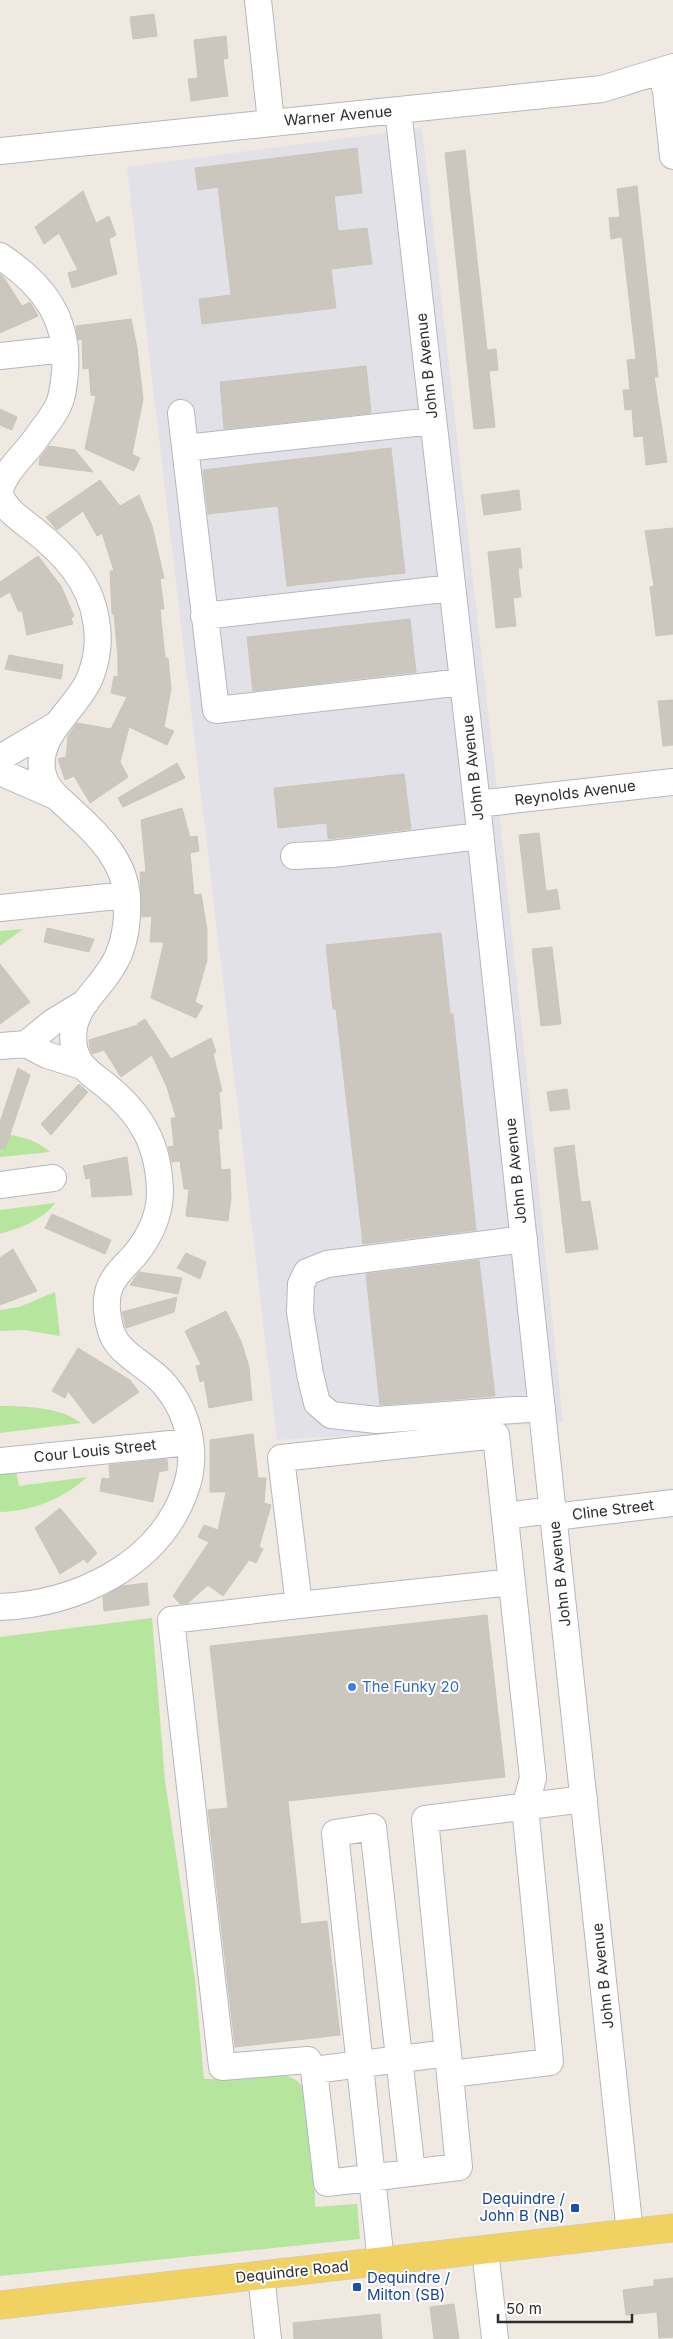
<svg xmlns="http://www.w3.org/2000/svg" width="673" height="2339" font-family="Inter,sans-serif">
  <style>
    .industrial { fill: #e3e1e8 }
    .green { fill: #b6e59e }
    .building { fill: #cbc7bf; stroke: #cbc5ba }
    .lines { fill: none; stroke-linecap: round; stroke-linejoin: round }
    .minor-casing { stroke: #b4b7c1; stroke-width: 28 }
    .major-casing { stroke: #c9c9c9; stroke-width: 29 }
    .minor { stroke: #fff; stroke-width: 26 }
    .major { stroke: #f2d163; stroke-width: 28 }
    .shop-dot { fill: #3f7fe0; stroke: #fff; stroke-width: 2 }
    .transit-dot { fill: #1a4fb4; stroke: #fff; stroke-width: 2 }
    .labels { text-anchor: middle; stroke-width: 4; stroke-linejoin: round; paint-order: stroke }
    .street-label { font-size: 15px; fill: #2e2e2e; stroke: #fff }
    .shop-label { font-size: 15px; fill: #366cbe; stroke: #fff; text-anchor: start }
    .transit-label { font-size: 15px; fill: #164399; stroke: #fff; text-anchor: end }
  </style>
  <rect width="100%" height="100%" fill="#efe9e1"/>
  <path class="industrial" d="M422 128 496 782 563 1422 277 1440 127 167Z"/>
  <path class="green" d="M23 929 0 946V931Z
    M0 1133C19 1136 35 1139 50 1152L0 1157Z
    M55 1203C43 1220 20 1228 0 1234V1210Z
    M55 1292 60 1336 24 1330 0 1331V1310L19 1307Z
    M0 1406C24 1406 61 1407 81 1423L0 1433Z
    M0 1470 16 1471 19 1486 87 1477C63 1499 33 1511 0 1512Z
    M152 1618 165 1781 195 1980 204 2079C221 2080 279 2072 290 2077 304 2083 309 2095 313 2108L315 2207 357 2204 360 2239 0 2276V1637Z"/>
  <path class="building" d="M154 14 157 36 133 39 130 17Z
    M226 36 228 58 223 59 228 96 191 101 188 79 198 78 194 40Z
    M357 148 362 193 334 196 338 231 367 228 372 264 331 269 336 308 202 324 199 299 231 295 218 187 198 190 195 168Z
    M465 150 487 350 496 349 498 370 489 371 495 427 474 429 445 153Z
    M637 186 658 377H654L667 462 646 465 643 436 634 437 632 409 625 410 623 390H630L627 360 636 359 622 237 611 239 609 218 620 217 617 189Z
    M83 191 96 223 109 216 116 235 109 239 117 274 72 288 68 273 78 270 59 233 44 244 35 227Z
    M0 274 4 278 22 306 30 302 38 316 0 333Z
    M131 319 137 348 143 399 132 454 140 458 134 471 85 449 96 396 91 395 89 368 83 369 82 339 78 340 76 326Z
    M366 366 371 413 224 429 220 382Z
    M0 409 17 417 12 430 0 425Z
    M49 446 75 450 93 472 39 465 40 458Z
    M391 448 405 573 287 586 278 506 208 514 203 470Z
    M100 480 120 506 139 495 152 526 164 578 160 579 164 609H160L165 658H168L171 689 164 727 174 731 167 745 129 727 120 762 128 777 90 803 74 776 65 780 58 759 66 757 68 736 77 723 111 729 127 697 111 693 114 676 118 677V657L114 614H112L110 571H114L102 533 97 536 83 511 57 530 46 517Z
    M519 490 521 510 484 515 481 495Z
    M673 528V634L656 636 650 587 654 586 645 531Z
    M520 548 522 568H518L521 597 513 598 516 626 496 628 488 552Z
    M38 556 61 586 74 616 71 618 73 624 27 635 22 610 19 612 10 592 0 598V582Z
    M410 619 416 672 253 691 247 637Z
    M9 655 63 665 61 679 5 669Z
    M673 700V745L663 746 658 701Z
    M177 763 185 778 123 807 118 798Z
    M404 774 411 829 328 839 327 823 278 828 274 788Z
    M182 808 190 837 197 836 199 851 190 853 194 895 201 894 207 930V960L195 1002 203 1006 196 1018 151 998 164 942H150L152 916 142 917 140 872H146L141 820Z
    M539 833 546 891 557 889 560 909 528 913 519 835Z
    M47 928 94 939 89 952 44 942Z
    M441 933 450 1014H453L476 1230 363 1244 336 1009H333L326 945Z
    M552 947 561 1024 541 1026 532 949Z
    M0 964 30 1002 0 1024Z
    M145 1019 171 1059 211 1038 216 1052 213 1054 222 1091 219 1092 222 1129H218L221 1170 230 1169 231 1198 228 1221 186 1216 189 1189H184L180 1161 172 1162 168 1147 174 1146 171 1118H176L167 1087 152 1055 121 1077 104 1050 92 1054 90 1048 89 1040 138 1025 137 1024Z
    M18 1068 30 1075 5 1149 0 1148V1122Z
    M79 1084 88 1092 51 1135 41 1124Z
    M567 1089 570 1109 550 1111 547 1092Z
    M574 1145 581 1202 590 1201 598 1249 566 1253 554 1148Z
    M127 1157 132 1195 92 1197 90 1178 86 1179 83 1166Z
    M52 1214 111 1240 105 1254 45 1228Z
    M13 1249 37 1291 0 1305V1258Z
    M186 1253 206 1262 200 1279 177 1268Z
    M479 1260 495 1396 380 1405 366 1274Z
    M139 1272 182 1278 178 1294 130 1285Z
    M177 1297 174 1312 126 1328 122 1312Z
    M226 1311 241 1341 249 1367 252 1400 209 1408 204 1380 200 1382 196 1366 201 1365 185 1331Z
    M78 1348 130 1380 139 1392 93 1424 68 1391 65 1398 52 1391Z
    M253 1434 258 1478H266L264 1503 271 1505 259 1547 263 1549 256 1563 249 1560 223 1596 208 1585 188 1603 180 1604 173 1596 209 1542 198 1537 204 1525 218 1530 226 1492H210V1440Z
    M167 1459 168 1470 159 1472 153 1502 100 1491 102 1478 110 1479 109 1465Z
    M60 1508 97 1553 87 1563 84 1559 60 1574 35 1528Z
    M147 1583 149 1605 104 1611 103 1597 122 1586Z
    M487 1615 505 1777 288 1801 301 1924 327 1921 340 2035 235 2047 208 1810 228 1808 210 1646Z
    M673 2278V2337L659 2338 657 2312 626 2315 623 2290 654 2286V2280Z
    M454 2304 459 2339H434L430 2307Z
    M380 2314 382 2339H294L293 2323Z"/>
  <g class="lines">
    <g class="minor-casing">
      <path id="minor" d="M258 0 271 122
        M661 71 666 91 673 156
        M398 110 477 804 630 2233
        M0 151 602 89 673 67
        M0 256C44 285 69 319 65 372 64 383 63 396 58 406 53 417 44 427 37 437 25 455 6 469 0 490
        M0 356 65 349
        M181 413 216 710 463 682
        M185 448 433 421
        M0 495C6 510 21 520 34 530 64 554 90 581 96 620 100 640 97 663 88 682 72 714 29 740 45 781 51 794 63 802 73 812 99 835 126 863 127 899 128 923 125 947 112 967 95 995 68 1010 74 1047 77 1065 90 1073 104 1084 141 1113 159 1144 160 1192 160 1215 149 1238 134 1256 125 1266 113 1276 109 1289 105 1301 107 1319 111 1331 118 1355 150 1366 165 1385 169 1390 174 1397 177 1402 192 1429 196 1462 185 1491 158 1566 76 1604 0 1607
        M204 616 452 588
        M0 758 56 725
        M0 772 55 796
        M477 804 673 782
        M294 856 332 854 480 836
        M0 908 127 895
        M26 1044 47 1055 82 1066
        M0 1046 26 1044 53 1022 86 1002
        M0 1185 53 1178
        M524 1239 327 1264 307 1272 301 1284 300 1312 310 1374 317 1403 331 1415 377 1420 542 1408
        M0 1461 190 1442
        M505 1516 553 1510
        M554 1517 673 1503
        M299 1605 512 1582
        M314 2070 448 2053
        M450 2074 550 2062 525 1807 533 1778 496 1435 281 1458 299 1605 171 1620 222 2067 308 2060 314 2070 327 2183 459 2167 425 1819 584 1799
        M485 2250 495 2339
        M381 2262 335 1833 373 1827 412 2173
        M261 2275 268 2339"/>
    </g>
    <g class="major-casing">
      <path id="major" d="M0 2305 673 2228"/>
    </g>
    <use href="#minor" class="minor"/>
    <use href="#major" class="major"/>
  </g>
  <circle class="shop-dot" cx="352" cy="1687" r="5"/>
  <g class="transit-dot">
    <rect x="570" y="2203" width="10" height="10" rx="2.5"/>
    <rect x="352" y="2282" width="10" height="10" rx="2.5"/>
  </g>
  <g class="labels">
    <g class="street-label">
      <text transform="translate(338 116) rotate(-5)" y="5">Warner Avenue</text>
      <text transform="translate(427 366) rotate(-96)" y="5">John B Avenue</text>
      <text transform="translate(473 768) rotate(-96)" y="5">John B Avenue</text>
      <text transform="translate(575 793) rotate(-7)" y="5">Reynolds Avenue</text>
      <text transform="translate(516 1171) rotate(-96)" y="5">John B Avenue</text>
      <text transform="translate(95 1451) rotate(-6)" y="5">Cour Louis Street</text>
      <text transform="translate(613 1510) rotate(-7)" y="5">Cline Street</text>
      <text transform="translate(560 1574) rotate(-96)" y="5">John B Avenue</text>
      <text transform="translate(603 1976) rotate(-96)" y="5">John B Avenue</text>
      <text transform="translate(292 2272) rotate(-6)" y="5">Dequindre Road</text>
    </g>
    <g class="shop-label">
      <text x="362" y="1692">The Funky 20</text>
    </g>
    <g class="transit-label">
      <text x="565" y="2204">Dequindre /<tspan x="565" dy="17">John B (NB)</tspan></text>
      <text x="367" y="2283" text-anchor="start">Dequindre /<tspan x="367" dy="17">Milton (SB)</tspan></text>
    </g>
  </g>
  <path d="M498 2314v8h134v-8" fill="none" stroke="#2e2e2e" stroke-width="2.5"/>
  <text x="506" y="2314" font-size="15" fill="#2e2e2e" stroke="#ffffff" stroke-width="4" paint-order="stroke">50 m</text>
</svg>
